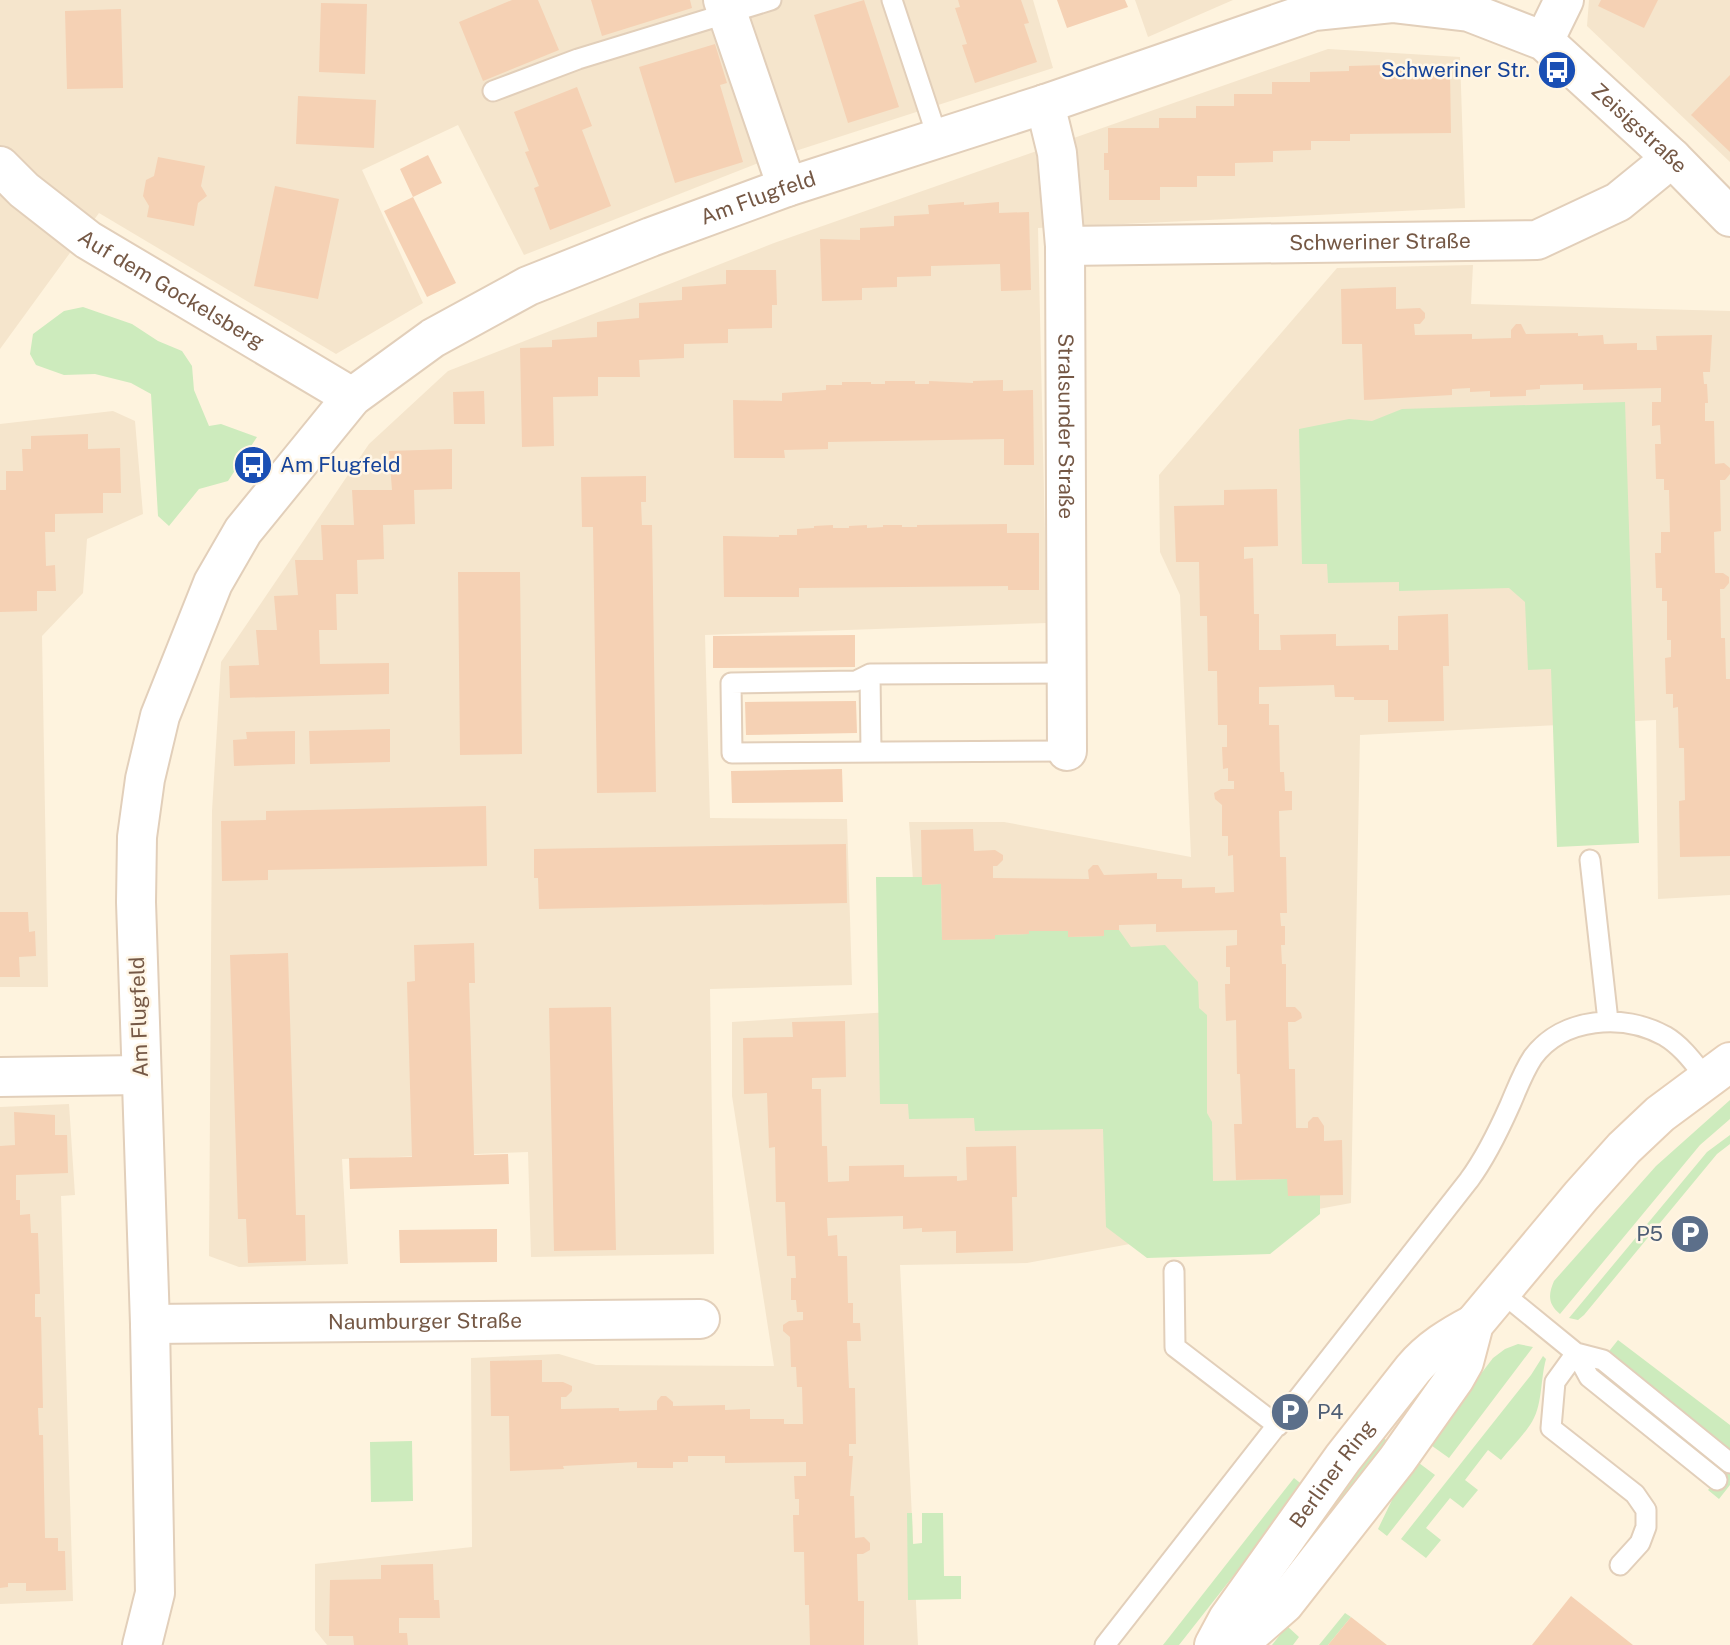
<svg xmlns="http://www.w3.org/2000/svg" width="1730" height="1645" font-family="'Public Sans',sans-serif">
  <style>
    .residential { fill: #f5e5cc }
    .green { fill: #cdebbd }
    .building { fill: #f5d1b4 }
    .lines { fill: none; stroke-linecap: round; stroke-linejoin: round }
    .lane-casing { stroke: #e2cfba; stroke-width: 23 }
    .street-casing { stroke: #e2cfba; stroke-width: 42 }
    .secondary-casing { stroke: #e7d0b8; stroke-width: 42 }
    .lane { stroke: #fff; stroke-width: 19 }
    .street { stroke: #fff; stroke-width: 38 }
    .secondary { stroke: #fff; stroke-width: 38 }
    .labels { text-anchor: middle; stroke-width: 5; stroke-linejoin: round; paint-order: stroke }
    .transit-label { font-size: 21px; fill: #164399; stroke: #fff6e6; text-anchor: end }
    .street-label { font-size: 21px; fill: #755845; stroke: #fff6e6 }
    .service-label { font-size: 21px; fill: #4e5e75; stroke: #fff6e6; text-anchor: end }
  </style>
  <rect width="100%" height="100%" fill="#fef3de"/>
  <path class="residential" d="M0 0H1033L1053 68 761 162 524 255 458 125 362 170 423 303 336 354 99 213 0 349Z
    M1135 0H1233L1148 37Z
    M1589 0H1730V162L1587 26Z
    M1328 49 1460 57 1465 208 1038 228 1047 623 705 635 710 818 847 819 852 985 710 989 714 1254 531 1257 528 1152 342 1159 348 1264 239 1267 209 1256 212 811 221 662 369 444 448 371 774 243Z
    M1473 265 1471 304 1730 311V895L1658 899 1656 720 1360 735 1351 1203 1027 1263 900 1265 918 1645H327L315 1630V1564L472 1547 471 1358 559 1354 596 1365 774 1366 732 1096V1022L922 1010 909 822H1004L1191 857 1180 595 1160 552 1159 475 1337 268Z
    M113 411 135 421 143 514 87 539 83 593 42 636 48 987H0V424Z
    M69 1104 75 1195 61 1196 73 1601 0 1604V1107Z"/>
  <path class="green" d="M83 307 132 324 158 341 182 351 192 366 194 390 209 426 221 424 257 437 228 481 199 489 169 526 158 516 151 394 131 383 95 374 64 375 36 365 30 354 33 334 64 311Z
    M1625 402 1639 843 1557 847 1551 669 1528 670 1525 602 1509 588 1399 591V582L1328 583 1327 564H1302L1299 429 1349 419 1372 421 1402 409Z
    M876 877H922L923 885 941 884 942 940 995 939V935L1029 934V931H1068L1069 937 1104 936V930H1119L1131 947 1165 945 1198 982 1199 1008 1207 1015V1113L1212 1122 1213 1181 1287 1179 1320 1195V1214L1270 1254 1147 1258 1106 1227 1103 1129 975 1131 974 1118 909 1119 908 1104H880Z
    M1730 1100V1119L1700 1145 1560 1314C1548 1304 1548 1295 1554 1281L1656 1166Z
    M1730 1135V1144L1717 1154 1584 1315 1578 1320 1569 1318 1707 1152Z
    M1618 1340 1730 1425V1452L1606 1355Z
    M1518 1344 1533 1347 1449 1458 1428 1443 1493 1358 1505 1349Z
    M1543 1356 1546 1359C1540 1380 1543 1407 1530 1425 1522 1437 1510 1449 1501 1460L1488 1450 1465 1480 1478 1490 1463 1508 1450 1498 1426 1528 1441 1540 1426 1558 1401 1539 1531 1375Z
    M1383 1438 1393 1444 1257 1612 1252 1606Z
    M412 1441 413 1501 371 1502 370 1442Z
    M1415 1460 1435 1475 1387 1536 1378 1529 1407 1469Z
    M1730 1464V1485L1719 1499 1708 1490Z
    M1294 1478 1304 1486 1179 1645H1163Z
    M907 1513H912L913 1544 922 1543V1513H943L944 1576H961V1599L908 1600Z
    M1345 1613 1351 1617 1328 1645H1319Z
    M1287 1626 1299 1637 1293 1645H1272Z"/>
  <path class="building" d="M512 0H538L559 50 483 81 459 22Z
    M591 0H690L692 8 602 36Z
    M864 0 899 107 848 123 814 15Z
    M958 0H1021L1029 23 1024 24 1037 62 975 83 962 45 967 44 955 8 960 7Z
    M1057 0H1125L1128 7 1067 28Z
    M1601 0H1658L1644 28 1598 6Z
    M321 3 367 4 365 74 319 72Z
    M121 9 123 88 67 89 65 11Z
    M715 44 727 83 720 85 743 162 675 183 639 67Z
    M1386 65H1419V72H1450L1451 133 1350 134V141H1311V150L1273 151V162L1235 163V176H1197V187H1160V200H1109V170H1104V153H1108V128H1159V118H1196V106H1234V94H1272V82H1310V72L1349 71V66Z
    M1730 75V152L1691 115Z
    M577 87 592 126 582 130 611 206 550 230 534 188 539 186 525 152 529 151 514 112Z
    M298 96 376 100 374 148 296 144Z
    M428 155 442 183 413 197 400 169Z
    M158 157 205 166 201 186 207 196 198 203 194 226 147 217 149 206 143 196 146 180 154 176Z
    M275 186 339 199 318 299 254 286Z
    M413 197 456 283 427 297 384 211Z
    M964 202V205L999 202V213L1029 212 1031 290 1001 291 1000 264 931 266V276L897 277V287L862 288V300L822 301 820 239 860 240V228L894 226V216L929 214 928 205Z
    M726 270H776L777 305H772V328L728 329V343L684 344V358L639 360 640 377H598V396L553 397 554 446 522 447 520 348 552 347V340L597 337V322L639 318V303L682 300V287L726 284Z
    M1396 287V309L1420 308 1425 313V318L1420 324H1414L1415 335 1472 334V339L1511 338V330L1516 324H1521L1526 334 1578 333V336L1603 335 1604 344 1637 343V350H1657L1656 336 1712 335 1710 372H1703L1704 384H1707L1708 403H1705V421H1714L1715 464 1724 463 1730 468V474L1725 480H1720L1721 531 1714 532 1715 573H1723L1729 577V583L1724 589H1720L1721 638H1725L1726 679H1730V856L1680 857 1679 801 1685 800 1684 748H1679L1678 707 1673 708V694H1666L1665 658 1671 657V640H1667V601H1662V588H1656L1655 553H1661V532H1670L1669 490H1664V479H1656L1655 444H1661L1660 425 1652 426V402H1661V388L1583 390V384L1540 385V389L1526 390V396L1490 397V391L1470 392V388L1452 389V395L1364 400 1362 344H1342L1341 289Z
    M1003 380V391L1033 390 1034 465H1004V439L828 442V449L784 450 785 458H734L733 400 782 401V393L826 390V385H842V382H871V384H885V381H915V384H929V381L973 383V381Z
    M484 391 485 424H454L453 392Z
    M88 434V449L120 448 121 493H103V513L55 514V532H45L46 566 55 565 56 591H37V611L0 612V490H6V471H23L22 449H31V436Z
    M452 449V489L414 490 415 524 383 525 384 559 357 560 358 594H336L337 630H319L320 664 389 663V694L230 698 229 666 259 665 256 630H277L274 596 298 595 295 560H323L321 525H354L352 490H392L389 451Z
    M646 476V502H641L642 525H652L656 792 597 793 593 527H582L581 477Z
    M1277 489 1278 546 1244 547V559L1253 558 1254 614H1259V650H1281L1280 635 1336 634V646L1389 645V650H1398V616L1448 614 1449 666H1443L1444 721 1388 722V700H1354V697H1335L1334 685 1259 687V704H1269V725H1279L1280 772H1284L1285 791H1292V810L1279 811 1280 857H1286L1287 913H1280L1281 926H1285V945H1281L1282 964H1286V1007H1295L1301 1013 1302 1018 1295 1022H1288L1289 1069H1295L1296 1128H1308V1122L1313 1117H1318L1324 1126V1141L1342 1140 1343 1195 1288 1196 1287 1179 1236 1180 1234 1124H1242L1240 1074H1237L1236 1020 1226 1021 1225 984H1230V967H1226V946L1237 945V930L1156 932V924L1119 925V930H1104V936L1068 937V931H1029V934L995 935V939L942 940 941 884 922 885 921 830 973 829 974 851 995 850 1003 855V860L997 866H993V878L1089 879 1088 870 1093 865H1098L1104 875 1157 873V879H1182V888L1215 887V893L1234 892 1233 855 1228 856V836H1222V805L1215 799 1214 793 1221 789H1234V781H1228V768L1223 769 1222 747H1227V725H1218L1217 671H1208L1207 616H1200L1199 562H1176L1174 506 1224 505V490Z
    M1007 524V533H1039V590H1008V586L799 588V597H724L723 536 779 537V535H797V529L814 528V526L833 525V528H849V526L867 525V528L883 527V525H902V527H917V525Z
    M458 572H520L522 754 460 755Z
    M855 635V667L713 668V636Z
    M856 701 857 733 746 735 745 702Z
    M390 729V762L310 764 309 731Z
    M295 731V764L234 766 233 740 247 739 246 732Z
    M842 769 843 802 732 803 731 771Z
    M486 806 487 866 268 870V880L222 881 221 821 266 820V811Z
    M846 844 847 903 539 909 538 878H534V849Z
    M0 912H28L29 932 35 931 36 956 19 957 20 977H0Z
    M474 943 475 983H469L474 1155 508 1154 509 1184 350 1189 349 1158 412 1157 407 982 415 981 414 945Z
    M288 953 296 1215H305L306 1261 248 1263 246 1219H238L230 955Z
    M611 1007 616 1250 554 1251 549 1008Z
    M845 1021 846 1077 812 1078V1089H821L822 1146H827L828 1182 849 1181V1166L904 1165V1177L957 1176V1181L967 1180 966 1147 1016 1146 1017 1197H1012L1013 1251 956 1253V1231L922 1232V1228L903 1229V1216L827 1218 828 1236 837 1235 838 1256H847L848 1303H853V1323H860L861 1341H847L849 1388H855L856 1444H849V1456H853L850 1496H854L855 1538 864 1537 870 1543V1550L863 1554H857L858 1601H864V1645H810L809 1605H805L804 1552H794L793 1515H799V1499H795L794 1476H806V1462L725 1463V1456H688V1462H673V1468H637V1462L563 1466 564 1469 510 1471 509 1416H491L490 1361 542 1360V1382H563L572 1386V1391L566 1397H561V1409L619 1408V1411L657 1410V1401L661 1396H666L673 1402V1406L725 1405V1410L750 1409V1419H784V1424H803L802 1387H797L796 1367H791L790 1337 783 1331V1325L789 1321 803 1320V1312H797L796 1300H791V1278H796L795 1256H787L785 1202H776L775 1147 769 1148 767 1093 744 1094 743 1038 793 1037 792 1022Z
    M14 1112 55 1115V1135H67L68 1173 16 1175V1200H20V1215L30 1214 31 1233H38L40 1294H35V1317H41L43 1408H38L39 1435H43L45 1538H58V1551H65L66 1590 26 1591V1583H8V1587L0 1588V1146L15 1145Z
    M497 1229V1262L400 1263 399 1230Z
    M433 1564 434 1600H439L440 1618H399V1633H407L408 1645H354L353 1636H329L330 1580 381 1579V1565Z
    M1571 1596 1633 1645H1532Z
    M1351 1617 1387 1645H1328Z"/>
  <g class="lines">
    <g class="lane-casing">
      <path id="lane" d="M892 0 938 139
        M493 91 578 59 771 0
        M1067 673 870 674 856 681 731 683 732 753 1067 751
        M870 674 871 752
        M1590 860 1608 1021
        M1174 1271 1175 1347 1278 1426
        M1500 1291 1576 1353 1589 1377 1717 1480
        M1576 1353 1555 1382 1551 1428 1635 1494 1646 1510V1527L1640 1543 1620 1565
        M1576 1353 1603 1360 1730 1463
        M1105 1645 1469 1180C1486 1157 1498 1132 1510 1105 1517 1089 1523 1072 1533 1057 1563 1017 1623 1013 1665 1036 1682 1046 1694 1063 1706 1078"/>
    </g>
    <g class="street-casing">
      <g id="street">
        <path d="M723 0 787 187"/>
        <path d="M1544 41 1564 0"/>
        <path id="s1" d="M1045 104 1057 153 1065 246 1067 751"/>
        <path id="s2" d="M0 166 24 190 88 240 352 397"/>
        <path id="s3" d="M1065 246 1537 240 1618 202 1672 158"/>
        <path d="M0 1077 141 1075"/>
        <path id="s4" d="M150 1324 700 1319"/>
        <path id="s5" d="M142 1645 155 1593 150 1324 136 902 137 837 145 779 160 716 213 583 243 531 352 397 433 338 528 286 651 237 787 187 1045 104 1314 11 1392 3 1469 12 1544 41 1672 158 1730 217"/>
      </g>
    </g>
    <g class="secondary-casing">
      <g id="secondary">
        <path id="s6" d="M1214 1645 1228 1619 1343 1458 1413 1369C1430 1349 1451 1336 1474 1324"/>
        <path d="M1237 1645 1284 1604 1397 1460 1455 1378 1464 1362 1474 1324 1581 1196 1624 1148 1660 1114 1730 1062"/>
      </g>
    </g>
    <use href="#lane" class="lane"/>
    <use href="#street" class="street"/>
    <use href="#secondary" class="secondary"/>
  </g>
  <defs>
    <g id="bus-disc" transform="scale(2.0125)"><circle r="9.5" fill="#1a4fb4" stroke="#fff6e6"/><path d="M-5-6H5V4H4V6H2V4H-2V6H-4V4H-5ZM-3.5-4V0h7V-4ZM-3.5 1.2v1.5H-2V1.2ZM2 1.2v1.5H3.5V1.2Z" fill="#fff"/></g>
    <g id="parking-disc" transform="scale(2.0125)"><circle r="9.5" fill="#5c6f8a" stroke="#fff6e6"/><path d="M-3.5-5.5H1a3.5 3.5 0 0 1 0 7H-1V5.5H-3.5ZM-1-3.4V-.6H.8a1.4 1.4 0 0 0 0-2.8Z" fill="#fff"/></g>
  </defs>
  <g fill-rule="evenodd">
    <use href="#bus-disc" x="1557" y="70"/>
    <use href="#bus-disc" x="253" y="465"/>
    <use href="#parking-disc" x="1690" y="1234"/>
    <use href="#parking-disc" x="1290" y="1412"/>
  </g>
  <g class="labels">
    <g class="transit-label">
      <text x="1530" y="77">Schweriner Str.</text>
      <text x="280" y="472" text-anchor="start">Am Flugfeld</text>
    </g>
    <g class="street-label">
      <text dy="7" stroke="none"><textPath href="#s5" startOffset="2716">Zeisigstraße</textPath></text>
      <text dy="7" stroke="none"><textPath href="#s5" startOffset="1764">Am Flugfeld</textPath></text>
      <text dy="7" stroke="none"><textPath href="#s3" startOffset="315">Schweriner Straße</textPath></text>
      <text dy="7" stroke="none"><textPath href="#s2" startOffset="212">Auf dem Gockelsberg</textPath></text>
      <text dy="7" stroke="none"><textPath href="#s1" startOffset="324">Stralsunder Straße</textPath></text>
      <text transform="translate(139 1017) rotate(-92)" y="7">Am Flugfeld</text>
      <text dy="7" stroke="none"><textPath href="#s4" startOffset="275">Naumburger Straße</textPath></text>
      <text dy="7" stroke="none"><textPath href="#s6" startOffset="208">Berliner Ring</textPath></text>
    </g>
    <g class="service-label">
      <text x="1663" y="1241">P5</text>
      <text x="1317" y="1419" text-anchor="start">P4</text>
    </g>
  </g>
</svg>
